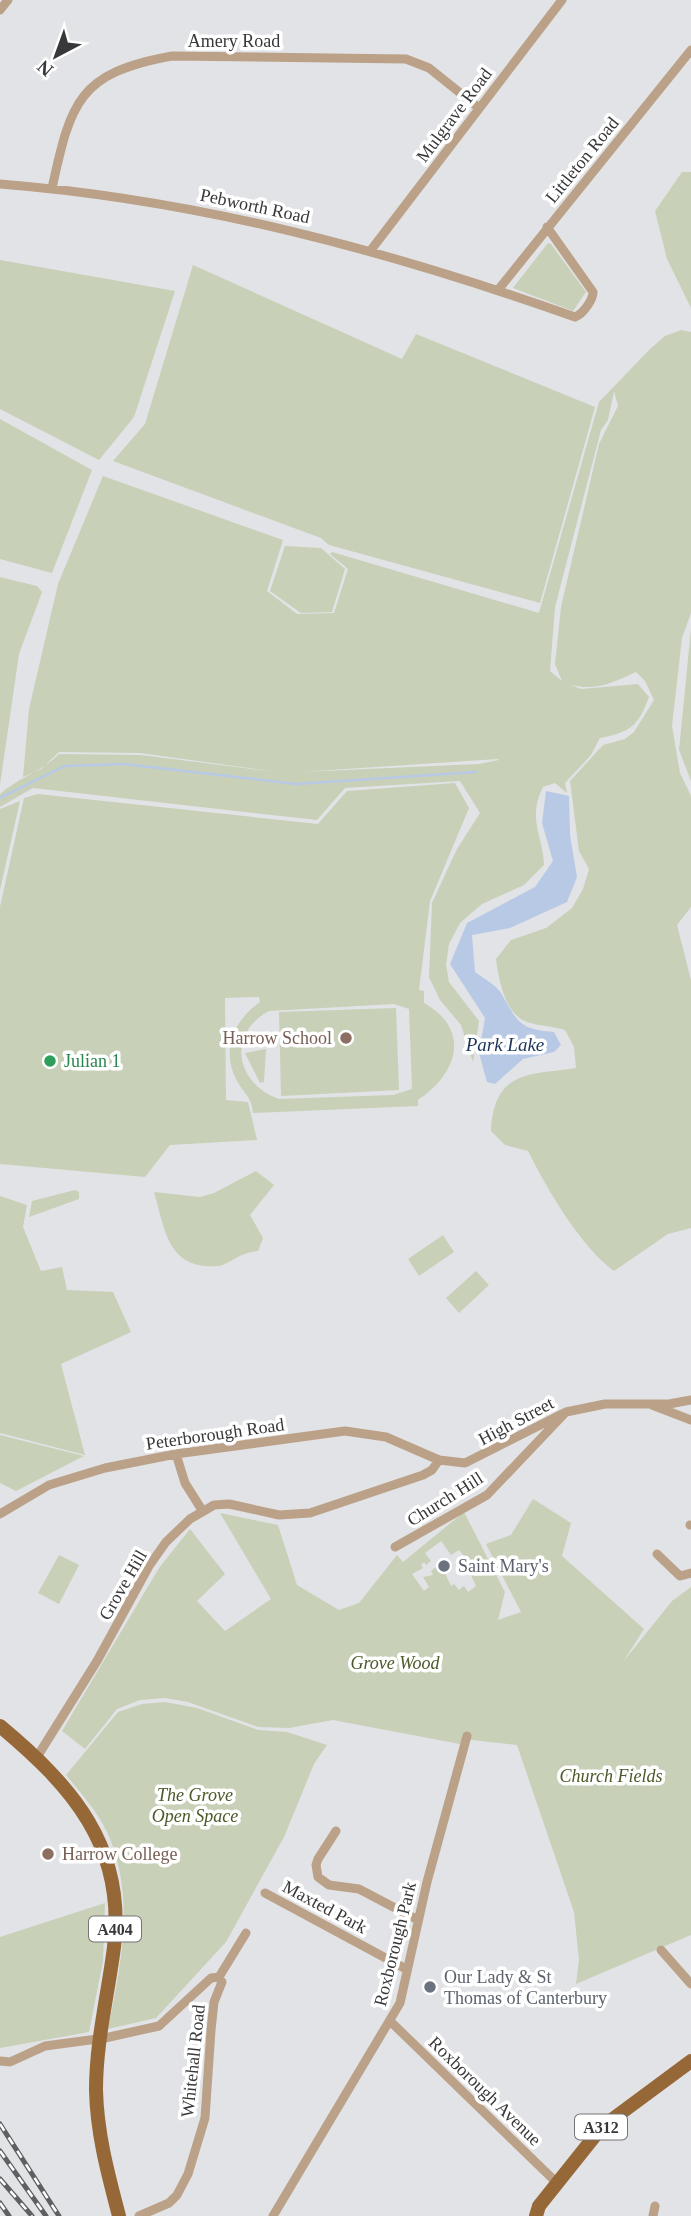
<svg xmlns="http://www.w3.org/2000/svg" width="691" height="2216" font-family="Georgia,serif">
  <style>
    .green { fill: #c8d0b8; fill-rule: evenodd }
    .water { fill: #b7c9e5 }
    .lines { fill: none; stroke-linecap: round; stroke-linejoin: round }
    .stream { stroke: #b7c9e5; stroke-width: 2.5 }
    .minor { stroke: #bba188; stroke-width: 9 }
    .primary { stroke: #966838; stroke-width: 14 }
    .rail-casing { stroke: #606063; stroke-width: 5 }
    .rail { stroke: #fff; stroke-width: 2.5; stroke-dasharray: 8; stroke-linecap: butt }
    .education-dot { fill: #8d6e63; stroke: #fff; stroke-width: 2.5 }
    .leisure-dot { fill: #2e9e5b; stroke: #fff; stroke-width: 2.5 }
    .worship-dot { fill: #6b7280; stroke: #fff; stroke-width: 2.5 }
    .labels { text-anchor: middle; stroke-width: 7; stroke-linejoin: round; paint-order: stroke }
    .shield { fill: #fff; stroke: #747475; stroke-width: 2 }
    .shield-label { font-size: 16px; font-weight: bold; fill: #38383a }
    .street-label { font-size: 18px; fill: #38383a; stroke: #fff }
    .education-label { font-size: 18px; fill: #785e54; stroke: #fff; text-anchor: end }
    .leisure-label { font-size: 18px; fill: #27864d; stroke: #fff; text-anchor: start }
    .worship-label { font-size: 18px; fill: #5b616d; stroke: #fff; text-anchor: start }
    .park-label { font-size: 18px; font-style: italic; fill: #4c5929; stroke: #fff }
    .water-label { font-size: 19px; font-style: italic; fill: #1c3459; stroke: #fff }
  </style>
  <rect width="100%" height="100%" fill="#e2e3e6"/>
  <path class="green" d="M682 172H691V308L667 259 655 211Z
    M548 243 551 244 586 292 573 311 513 288Z
    M0 260 175 291 134 417 99 460 0 409Z
    M193 265 402 359 416 334 595 407 540 603 329 545 321 538 113 461 145 424Z
    M681 330 691 332V613L682 638 672 726 680 773 691 796V907L677 925 691 980V1228L668 1234 614 1271C580 1246 547 1189 528 1151L505 1145 491 1131C494 1070 529 1075 576 1068L574 1047 565 1030C553 1026 539 1026 527 1022 504 1014 499 979 496 959L511 940 546 928 572 908 583 889 589 869 579 851 570 781 603 745 625 739 634 732 654 700 645 681 636 672C612 683 595 692 568 684L581 689 638 684 649 697C638 727 630 732 600 738L591 755 565 783 567 793 555 783 543 787C527 819 543 835 544 865L524 885 482 904 460 923 449 944 446 965 449 982 479 1021 473 1062 461 1025 440 1000 429 977 432 903 457 849 480 813 460 781 345 788 317 820 33 788 0 807V794C21 776 38 774 59 754L141 755 277 772 140 753 59 752 41 769 23 777 29 709 58 584 103 476 283 540 267 591 297 614 334 613 348 569 330 554 332 552 539 613 599 402 650 349 665 336ZM614 391 618 406 599 444 561 607 555 664 562 681 550 671 555 607 601 430 608 420ZM499 760 479 764 300 772 498 759Z
    M0 419 92 470 52 573 0 559Z
    M285 546 321 548 345 569 332 612 301 613 270 591Z
    M0 577 37 586 42 592 19 654 0 785Z
    M691 629V781L679 750Z
    M455 783 469 808 430 901 419 990 424 991V1003C472 1030 457 1074 418 1100V1106L253 1113C252 1097 243 1093 236 1079 221 1050 234 1020 260 1002L259 997 225 998 226 1100 248 1102 257 1140 170 1145 145 1177 0 1164V907L24 798 38 794 318 824 347 791ZM394 1004 409 1009 412 1089 393 1095 279 1099C236 1084 226 1034 269 1011Z
    M20 801 0 890V809Z
    M396 1008 399 1090 281 1096 279 1012Z
    M266 1049 264 1082 260 1083 245 1053Z
    M256 1171 274 1185 250 1215 263 1238 258 1251C239 1252 229 1265 218 1266 167 1270 165 1229 154 1192L200 1197 214 1193Z
    M75 1190 79 1192V1199L29 1217 32 1201Z
    M0 1196 27 1205 23 1227 41 1271 62 1267 67 1290 113 1292 131 1332 61 1364 85 1455 0 1433Z
    M443 1235 454 1252 419 1276 408 1259Z
    M476 1271 489 1285 459 1313 446 1298Z
    M0 1435 84 1456 16 1491 0 1483Z
    M533 1499 571 1523 562 1556 644 1629 623 1662 672 1601 691 1587V1935L576 1984 579 1960 574 1912 517 1745 463 1739 460 1744 333 1720 289 1728 258 1727 188 1702 165 1698 140 1700 117 1709 85 1749 62 1731 159 1568 190 1529 225 1574 197 1601 225 1631 271 1599 220 1513 278 1525 297 1585 339 1610 359 1603 397 1555 403 1562 464 1512 505 1592 498 1620 521 1612 486 1544 511 1535ZM441 1541 451 1555 459 1550 464 1556 460 1559 472 1568 469 1571 476 1586 468 1592 464 1586 459 1590 454 1584 451 1586 444 1571 441 1573 436 1567 431 1571 433 1575 423 1577 429 1587 424 1591 412 1574 423 1568 421 1565 424 1562 426 1565 431 1561 425 1553Z
    M59 1555 79 1565 59 1604 38 1593Z
    M165 1702 197 1708 258 1730 287 1732 327 1745 314 1764 284 1837 226 1942 156 2018 108 2029C121 1965 136 1895 107 1832 97 1811 81 1793 66 1775L118 1712 142 1704Z
    M105 1903 103 1961 89 2032 0 2048V1937Z"/>
  <path class="water" d="M546 791 569 796 570 835 577 877 567 902 510 928 472 935 475 972C483 978 496 985 501 993 518 1022 518 1029 554 1032L561 1045 554 1052 523 1059 495 1084 487 1082 479 1053 485 1018 450 964 467 923 535 887 553 861 542 823Z"/>
  <g class="lines">
    <path class="stream" d="M0 798 65 766 124 764 296 784 476 772"/>
    <path class="minor" d="M0 10 8 0
      M0 184C200 200 386 250 575 317 583 314 593 300 593 292L547 227
      M52 188C71 102 78 73 172 56L406 59 429 68 479 108
      M371 250 562 0
      M498 290 691 50
      M652 1405 691 1420
      M176 1454 185 1483 202 1510
      M0 1514 49 1485 105 1468 176 1454 345 1431 386 1437 439 1460 465 1463 566 1412 605 1404H669L691 1400
      M690 1525H691
      M395 1547 487 1495 566 1412
      M657 1554 680 1576 691 1573
      M37 1757 97 1661 149 1566 166 1542 190 1519 214 1505 229 1504 279 1515 310 1513 423 1475 432 1470 439 1460
      M336 1831 318 1859 316 1865 318 1877 329 1885 359 1889 418 1920
      M265 1893 406 1969
      M661 1950 691 1984
      M390 2021 557 2183
      M0 2061 10 2062 45 2046 105 2038 159 2026 211 1978 219 1977
      M139 2216 169 2203 177 2195 188 2174 205 2118 211 2030 214 2002 222 1982 219 1977 246 1933
      M273 2216 400 2003 427 1882 467 1736
      M653 2216 655 2206"/>
    <path class="primary" d="M0 1726C72 1786 126 1847 114 1947 108 1995 96 2041 96 2090 97 2134 108 2174 119 2216
      M536 2216 539 2206 602 2127 691 2061"/>
    <g class="rail-casing">
      <path id="rail" d="M0 2124 59 2216
        M0 2151 46 2216
        M0 2179 32 2216
        M0 2203 9 2216"/>
    </g>
    <use href="#rail" class="rail"/>
  </g>
  <g class="education-dot">
    <circle cx="346" cy="1038" r="7"/>
    <circle cx="48" cy="1854" r="7"/>
  </g>
  <circle class="leisure-dot" cx="50" cy="1061" r="7"/>
  <g class="worship-dot">
    <circle cx="444" cy="1566" r="7"/>
    <circle cx="430" cy="1987" r="7"/>
  </g>
  <g class="labels">
    <g class="shield">
      <rect x="89" y="1916.5" width="52" height="25" rx="5"/>
      <rect x="575" y="2114.5" width="52" height="25" rx="5"/>
    </g>
    <g class="shield-label">
      <text x="115" y="1935">A404</text>
      <text x="601" y="2133">A312</text>
    </g>
    <g class="street-label">
      <text x="234" y="47">Amery Road</text>
      <text transform="translate(454 115) rotate(-53)" y="6">Mulgrave Road</text>
      <text transform="translate(582 160) rotate(-51)" y="6">Littleton Road</text>
      <text transform="translate(255 206) rotate(12)" y="6">Pebworth Road</text>
      <text transform="translate(516 1421) rotate(-28)" y="6">High Street</text>
      <text transform="translate(215 1434) rotate(-8)" y="6">Peterborough Road</text>
      <text transform="translate(445 1499) rotate(-32)" y="6">Church Hill</text>
      <text transform="translate(123 1585) rotate(-60)" y="6">Grove Hill</text>
      <text transform="translate(325 1907) rotate(28)" y="6">Maxted Park</text>
      <text transform="translate(395 1944) rotate(-76)" y="6">Roxborough Park</text>
      <text transform="translate(193 2061) rotate(-84)" y="6">Whitehall Road</text>
      <text transform="translate(485 2091) rotate(44)" y="6">Roxborough Avenue</text>
    </g>
    <g class="education-label">
      <text x="332" y="1044">Harrow School</text>
      <text x="62" y="1860" text-anchor="start">Harrow College</text>
    </g>
    <g class="leisure-label">
      <text x="64" y="1067">Julian 1</text>
    </g>
    <g class="worship-label">
      <text x="458" y="1572">Saint Mary's</text>
      <text x="444" y="1983">Our Lady &amp; St<tspan x="444" dy="21">Thomas of Canterbury</tspan></text>
    </g>
    <g class="park-label">
      <text x="395" y="1669">Grove Wood</text>
      <text x="611" y="1782">Church Fields</text>
      <text x="195" y="1801">The Grove<tspan x="195" dy="21">Open Space</tspan></text>
    </g>
    <g class="water-label">
      <text x="505" y="1051">Park Lake</text>
    </g>
  </g>
  <g transform="translate(56 56) rotate(221)" stroke="#ffffff" stroke-width="5" paint-order="stroke">
  <path d="M0-5L12 26L0 18L-12 26Z" fill="#38383a"/>
  <text y="-10" font-size="19" font-weight="bold" text-anchor="middle" fill="#38383a">N</text>
  </g>
</svg>
